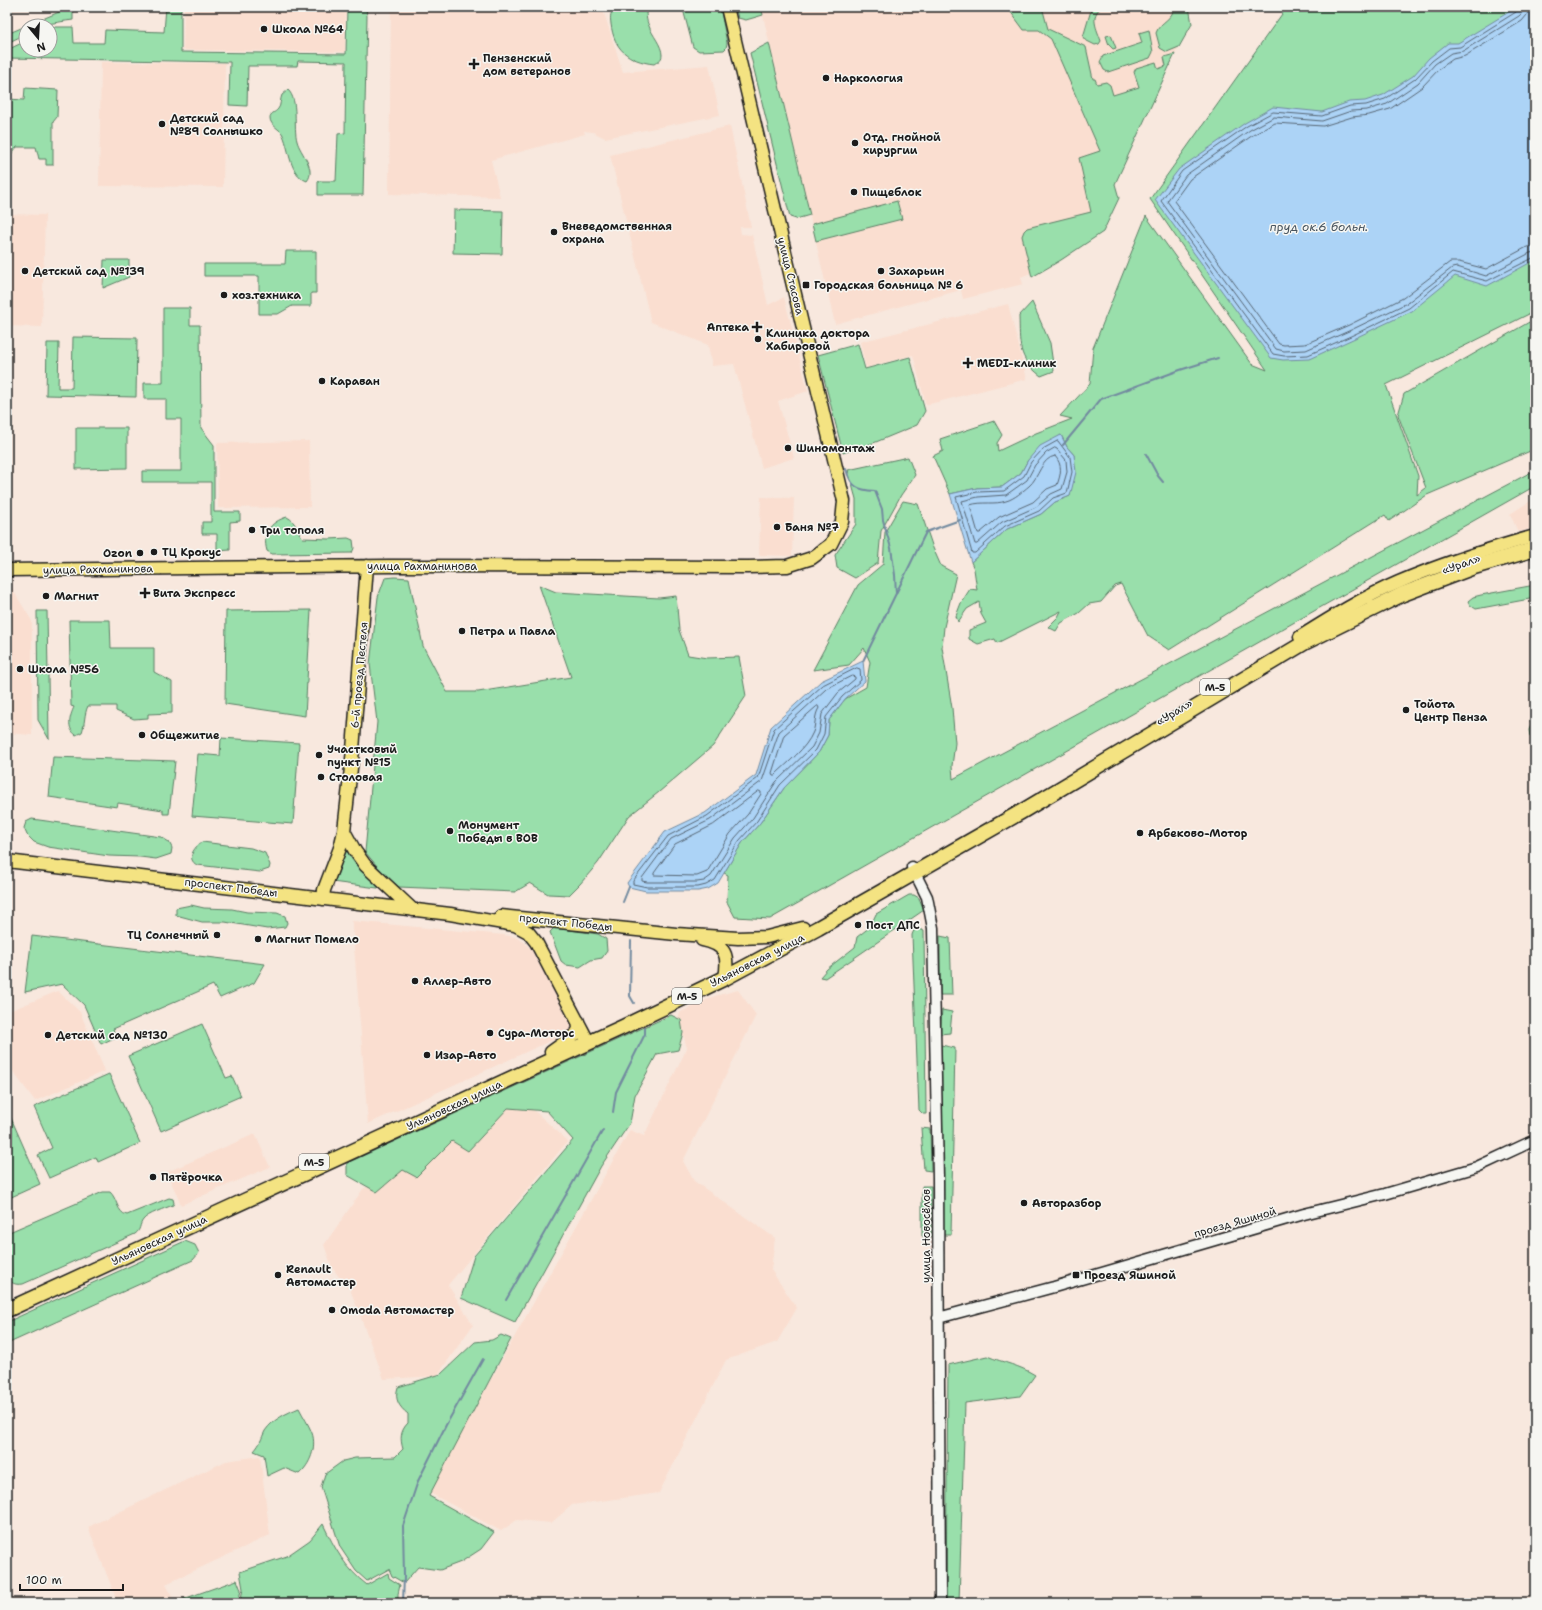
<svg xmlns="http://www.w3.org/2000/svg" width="1542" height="1610" font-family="'Shantell Sans',sans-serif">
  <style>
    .built { fill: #faded0 }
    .green { fill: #99dfab; stroke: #5a7e64 }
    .water { fill: #acd3f6; stroke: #728a9f }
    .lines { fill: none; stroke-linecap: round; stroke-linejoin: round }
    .shore { stroke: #566573; stroke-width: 1 }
    .stream { stroke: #728a9f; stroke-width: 2 }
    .minor-casing { stroke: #1c1c1c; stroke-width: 13 }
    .major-casing { stroke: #1c1c1c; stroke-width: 15 }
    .highway-casing { stroke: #1c1c1c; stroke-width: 17 }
    .minor { stroke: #f6f6f2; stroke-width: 10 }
    .major { stroke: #f4e382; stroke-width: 12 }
    .highway { stroke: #f4e382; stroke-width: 14 }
    .poi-dot { fill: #1c1c1c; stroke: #f6f6f2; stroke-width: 1.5 }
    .labels { text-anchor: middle; stroke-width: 3; stroke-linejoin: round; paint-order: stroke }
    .shield { fill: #f6f6f2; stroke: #5d5d5c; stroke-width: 1 }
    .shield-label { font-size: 10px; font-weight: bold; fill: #1c1c1c }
    .poi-label { font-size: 11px; font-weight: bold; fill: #1c1c1c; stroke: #f6f6f2; text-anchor: start }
    .street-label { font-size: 11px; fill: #1c1c1c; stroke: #f6f6f2 }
    .water-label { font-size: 12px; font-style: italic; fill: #47535d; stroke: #f6f6f2 }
  </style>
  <rect width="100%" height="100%" fill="#f8e8de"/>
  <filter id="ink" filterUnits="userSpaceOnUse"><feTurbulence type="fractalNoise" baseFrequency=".025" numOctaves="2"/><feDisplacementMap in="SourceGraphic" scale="8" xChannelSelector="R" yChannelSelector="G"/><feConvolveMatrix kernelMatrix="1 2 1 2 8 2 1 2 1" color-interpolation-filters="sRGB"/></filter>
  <g filter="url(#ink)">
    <path class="built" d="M184 7H346L345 52 183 50Z
      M391 7H602L623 72 709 65 720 115 605 138 593 132 584 131 585 134 491 160 500 197 389 194Z
      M761 7H1189L1192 24 1175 54 1115 184 1100 228 1035 271 1021 277 1023 284 963 299 961 290 835 324Z
      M101 62 225 63 223 187 99 186Z
      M730 126 751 227H740L741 234 752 235 768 305 784 297 808 391 778 401 794 458 762 468 734 364 712 366 708 345 651 322 610 155Z
      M7 214 45 215 42 327 7 326Z
      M1008 304 1027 379 926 405 913 355 866 368 860 342Z
      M309 441 310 507 218 508 217 443Z
      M761 497 794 498 792 556 759 555Z
      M1535 498V528L1518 532 1510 514Z
      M7 587H11L32 621V735L7 733Z
      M352 921 504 935 515 937 524 942 531 949 574 1030 368 1124Z
      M738 990 756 1015 683 1161 694 1181 775 1238 771 1270 797 1308 777 1342 726 1360 659 1493 572 1505 551 1523 517 1520 501 1531 428 1492 630 1130 644 1136 687 1048 678 1017 681 1012 715 996Z
      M58 991 80 1012 105 1071 35 1101 14 1073 7 1058V1012Z
      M520 1098 568 1141 448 1285 473 1325 437 1376 384 1379 350 1289 346 1287 332 1267 324 1245 363 1189Z
      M255 1134 270 1167 181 1205 167 1172Z
      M260 1456 270 1535 166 1584 172 1596 156 1603H118L88 1527 226 1461Z"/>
    <path class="green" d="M71 7H73V20C56 22 42 26 26 26V34L7 43V34Z
      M166 7H181V52L346 54 347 7H366L367 16 363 195H318V181H336L338 134 345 133 346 62 298 61 297 66H248L247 106 229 105 230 62 7 58V50L26 41V50H50V29L55 27H73L74 43H104L105 30 164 32Z
      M616 7H646C646 14 646 20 649 26 652 35 662 45 662 55 662 60 657 62 654 64 628 61 614 49 611 24 610 16 610 12 616 7Z
      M685 7H720L727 43 726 48 724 50 699 51 693 47 684 13Z
      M735 7H761L763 15 746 20 738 18Z
      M1007 7H1042L1048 29 1086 47 1093 79H1095L1097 84 1106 82 1110 85 1113 95 1139 87 1134 72 1136 68 1156 62 1158 69 1166 66 1164 57 1175 54 1115 184 1119 198 1103 232 1061 260 1032 277 1022 236 1024 231 1027 228 1091 212 1079 158 1100 151 1051 39 1039 30H1024Z
      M1092 7H1102C1089 16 1097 29 1101 41L1099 44 1095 45 1085 40 1083 37Z
      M1174 7H1189L1192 24 1179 47 1167 52 1160 48 1156 33C1160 21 1173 20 1174 7Z
      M1287 7H1535V311L1386 385 1418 476 1417 495 1426 488 1398 415 1404 394 1531 321 1535 334V449L1427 495 1389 521 1385 515 1169 650 1148 636 1121 584 1115 586 1101 602 1089 604 1079 613 1061 623 1056 631 1048 627 1058 617 1061 611 997 643 995 639 978 644 969 639V630L986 623 981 614 979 602 967 609 958 622 956 616 961 603 970 589 977 590 974 569 971 562 1007 529 1041 514 1055 502 1070 496 1074 455 1067 447 1061 435 1028 460 1021 473 1002 487 977 488 950 494 933 456 943 451 940 439 994 421 1002 435 997 443 998 451 1036 433 1072 419 1060 416 1090 384 1093 348 1146 216 1252 364 1267 370 1150 199Z
      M1149 30 1153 52 1150 58 1108 72 1104 70 1100 62 1103 56 1142 43 1139 33Z
      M1111 35 1116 48 1113 49 1109 45 1106 36Z
      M769 43 810 215 796 219 790 217 750 53Z
      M25 88 58 90 57 117 53 122V165H46V159H39L36 147H17L7 159 8 99 24 100Z
      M288 90C299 100 293 127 297 141 300 153 317 169 307 181 289 174 290 151 283 135 281 129 270 126 270 118 270 113 275 113 278 109 281 106 280 99 282 95Z
      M897 201 902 219 816 241 812 224Z
      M454 210 503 211 502 254 453 253Z
      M286 251H316V293H311V306H292L278 314H259V276H204V264H285Z
      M104 260H129V277L103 288Z
      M1032 302 1050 343 1054 371 1041 376C1017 358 1020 344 1019 316Z
      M163 308H190V325H200L201 428 214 445V512H240V521L230 522V550L217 551V534H202V522H211V482H142V471H181V419H166V399H144V383H163Z
      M73 337 137 338 136 397 46 395 47 343H59L58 388H72Z
      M858 344 865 369 910 357 925 411 917 425 876 442 843 453 818 355Z
      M127 428V468L76 469V428Z
      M908 457 915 475 901 495 881 531 878 563 855 578 837 568 835 555 856 524V499L848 470Z
      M1535 470V486L770 919 735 917 727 902 728 875 724 873 742 843 760 823 784 788 819 752 828 735 829 720 845 699 866 687 870 662 864 648 849 665 813 670 858 585 883 564 885 532 903 501 918 504 933 548 941 566 956 574 944 627 942 647 952 708 955 743 952 766 953 779Z
      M287 517C297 522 296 531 303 538L329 539 348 538 353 540 354 548 352 553 272 554 267 551C262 533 270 522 287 517Z
      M395 577 409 578 423 646 447 692H478L571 677 539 585 556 592 659 598 676 596 679 630 688 655 707 658 739 657 746 696 713 746 659 792 629 816 598 863 580 884 569 895 548 894 530 883 515 892 399 887 383 873 365 852 377 722 370 664 378 597 385 578Z
      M1535 585V598L1476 609 1470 605 1468 601 1473 597 1481 595Z
      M311 610 305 716 225 704 226 611Z
      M37 611H47L49 739 38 720Z
      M69 620H110L111 648H154V672L172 682V713L148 714V718L134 719 116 711V706H88C84 714 85 724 82 732L76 735C66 728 70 716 74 707L71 706Z
      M1532 720 1535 722V741L1530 736 1529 730 1532 723 1530 721Z
      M221 738 299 743 293 824 192 816 198 754 220 756Z
      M53 757 175 761 169 814H163V810L118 803 117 807 49 797Z
      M32 819 161 837 169 842 172 848 171 854 156 859 140 857 109 856 48 847 34 842 27 835 24 828 26 822Z
      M202 842 251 848 265 853 270 865 269 869 260 872 197 865C186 859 194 847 202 842Z
      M345 850 385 889 332 882 338 873Z
      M909 895H914L919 898 924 910 825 978 820 977 827 969 855 947 857 937 870 927 876 914Z
      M191 905 204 908 232 909 247 912 277 913 285 916 287 923 285 927 267 929 225 922H202L176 915V908Z
      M554 928 598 934 606 939 607 951 602 958 591 960 580 967 566 965 561 961 550 932Z
      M919 929 924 931 926 1114H923L919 1110 912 935 914 930Z
      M32 936 265 964 254 983 220 998 213 985 113 1029 116 1037 101 1044 84 1005 62 984 25 992Z
      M940 936 950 938 952 995H940Z
      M942 1010 952 1012 950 1033 940 1034Z
      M671 1015 681 1020 683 1033 678 1050 657 1054 635 1095 630 1123 601 1166 515 1322 461 1298 474 1256 573 1140 547 1111 508 1108 468 1151 452 1141 416 1177 403 1170 377 1192 347 1175V1163Z
      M202 1024 226 1078 232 1076 241 1096 161 1131 128 1056Z
      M941 1045 955 1048 951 1235H943Z
      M109 1074 140 1143 98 1162 96 1157 49 1178 38 1155 52 1148 34 1107Z
      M7 1109 40 1184 7 1199Z
      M921 1128 930 1129 931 1171 924 1170Z
      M922 1186H931V1238L922 1236Z
      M103 1192H110C117 1198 117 1213 127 1215L169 1198 173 1199 174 1203 173 1205C166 1208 147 1214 143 1220 139 1225 141 1230 135 1234L23 1284C16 1285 10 1284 7 1276 5 1271 7 1241 7 1233Z
      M185 1241 195 1245 199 1253 193 1260 7 1344V1322Z
      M501 1335 511 1339 429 1496 494 1532 481 1549 461 1562 440 1570 418 1567 404 1583 392 1576 389 1569 367 1581 356 1571 340 1547 321 1487 325 1474 343 1461 355 1458 395 1457 403 1449C400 1439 400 1431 408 1423V1414C399 1407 394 1399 398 1387L441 1374 475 1342 492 1340Z
      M987 1356C1004 1363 1019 1365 1035 1375L1020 1396 965 1403 959 1603H946L948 1365Z
      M299 1408C303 1416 309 1425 312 1433 317 1447 310 1465 299 1474L284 1468 267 1476 264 1455 254 1451C261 1443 261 1439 265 1431 273 1419 287 1413 299 1408Z
      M323 1524C335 1549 345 1568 367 1585L388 1573 389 1578 400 1585 398 1594V1603H240L243 1589 240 1572 287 1556 310 1540Z
      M237 1580 241 1590 238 1603H172Z"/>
    <path class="water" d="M1517 7H1535V260L1487 286 1455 276 1412 311 1355 338 1309 359 1283 360 1271 358 1155 200 1179 169 1245 123 1273 107 1322 112 1349 102 1365 101 1383 95 1413 76 1429 58 1448 43H1458Z
      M1061 435 1067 447 1074 455 1076 472 1070 496 1055 502 1041 514 1007 529 971 562 950 494 977 488 1002 487 1021 473 1028 460 1040 446Z
      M863 661 865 681 845 699 829 720 828 735 819 752 784 788 760 823 742 843 718 883 708 889 698 891H646L629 887 627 883 665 832 705 813 756 775 771 727 821 681Z"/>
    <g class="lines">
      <path class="shore" d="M1518 7 1516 12 1460 47 1449 48 1432 61 1415 79 1385 99 1366 105 1350 106 1322 116 1273 112 1247 126 1182 171 1161 201 1273 354 1284 356 1308 355 1353 335 1409 308 1453 272 1487 281 1535 257
        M1523 7 1522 13 1519 16 1463 51 1451 53 1435 64 1418 83 1387 104 1367 110 1351 111 1322 121 1274 117 1250 130 1186 175 1167 201 1276 349 1284 351 1306 350 1351 330 1407 303 1452 268 1457 267 1486 276 1530 253 1535 252
        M1529 7 1527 15 1522 21 1465 56 1453 59 1439 69 1422 87 1390 109 1369 115 1352 117 1323 126 1275 123 1253 135 1190 179 1174 201 1279 344 1284 345 1305 344 1349 325 1403 298 1450 262H1459L1486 269 1527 247 1535 246
        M1058 441 1070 457 1072 472 1067 493 1053 498 1039 511 1005 526 975 553H972L956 497 977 492 1004 491 1024 476 1031 462 1043 449Z
        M1055 448 1057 449 1066 460 1067 472 1062 489 1051 494 1036 507 1002 522 977 544H975L962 501 978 497 1006 495 1027 480 1035 465 1046 453Z
        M1055 456C1063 465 1061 474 1057 485L1047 489 1033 502 999 517 980 533H978L970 505C982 501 995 505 1006 501 1014 499 1023 491 1029 486 1039 478 1041 458 1055 456Z
        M857 668 860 669 861 680 842 697 826 717 824 734 816 750 780 785 757 821 739 841 715 880 706 885 698 887H647L633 884V881L668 836 707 816 758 778 774 729 823 685Z
        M852 676 855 677V679L838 693 822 714 819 733 812 747 776 782 753 818 735 838 711 876 704 881 697 882H647L642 881V878L671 839 710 820 762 781 779 732 826 689Z
        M818 706 819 708C814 716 816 724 813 732 806 749 788 762 775 775H773L772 773 784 735 816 707Z
        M759 791 761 792V794L748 814 730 834 707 872 697 876 654 875V873L675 844 713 825Z"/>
      <path class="stream" d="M1063 445 1101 399 1180 370 1218 358
        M1146 454 1158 476 1163 482
        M846 469C851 487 857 490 875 491L882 509 883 520 891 548 895 575 896 594
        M863 661 926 532 960 520
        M623 902 629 887
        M631 941 630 996 634 1003
        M613 1112 616 1092 645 1034V1027
        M506 1300 603 1130
        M403 1603 404 1576 403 1526 418 1481 446 1425 483 1359"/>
      <g class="minor-casing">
        <path id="minor" d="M912 867 927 897 933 928 938 1178 940 1603
          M938 1318 1054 1287 1304 1214 1385 1194 1477 1167 1535 1140"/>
      </g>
      <g class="major-casing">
        <path id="major" d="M7 570 389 566 748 567 787 566 812 558 831 544 842 522 844 501 727 7
          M1300 637C1332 617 1364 597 1399 582 1443 563 1489 549 1535 536
          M344 831 355 851 365 865 413 910
          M7 861 450 914 515 925 528 932 536 942 589 1043
          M323 899 324 890 340 848 344 831 353 750 367 566
          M501 916 676 934 738 938 767 937 803 928
          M702 940C726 945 729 955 725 978
          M551 1052 576 1034 579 1029 578 1021"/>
      </g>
      <g class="highway-casing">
        <path id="highway" d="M7 1310 623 1027 725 978 818 928 1021 812 1304 643 1403 594 1474 567 1535 549"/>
      </g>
      <use href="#minor" class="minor"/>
      <use href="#major" class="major"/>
      <use href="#highway" class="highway"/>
    </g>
  </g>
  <g class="poi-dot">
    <circle cx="264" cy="29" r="4"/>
    <path d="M472 58h4v4h4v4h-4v4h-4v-4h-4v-4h4z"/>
    <circle cx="826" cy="78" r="4"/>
    <circle cx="162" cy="124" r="4"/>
    <circle cx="855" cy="143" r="4"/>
    <circle cx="854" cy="192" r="4"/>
    <circle cx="554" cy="232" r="4"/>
    <circle cx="25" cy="271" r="4"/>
    <circle cx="881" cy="271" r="4"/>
    <rect x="802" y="281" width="8" height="8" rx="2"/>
    <circle cx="224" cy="295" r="4"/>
    <path d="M755 321h4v4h4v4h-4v4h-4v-4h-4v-4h4z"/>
    <circle cx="758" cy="339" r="4"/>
    <path d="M966 357h4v4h4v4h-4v4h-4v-4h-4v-4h4z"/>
    <circle cx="322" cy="381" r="4"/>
    <circle cx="788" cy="448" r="4"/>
    <circle cx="777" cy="527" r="4"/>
    <circle cx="252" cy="530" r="4"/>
    <circle cx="154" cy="552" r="4"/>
    <circle cx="140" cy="553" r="4"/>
    <path d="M143 587h4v4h4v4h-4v4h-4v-4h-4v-4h4z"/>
    <circle cx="46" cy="596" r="4"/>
    <circle cx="462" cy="631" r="4"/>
    <circle cx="20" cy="669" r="4"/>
    <circle cx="1406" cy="710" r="4"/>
    <circle cx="142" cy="735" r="4"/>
    <circle cx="319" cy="755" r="4"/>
    <circle cx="321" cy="777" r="4"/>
    <circle cx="450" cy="831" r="4"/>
    <circle cx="1140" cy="833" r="4"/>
    <circle cx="858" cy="925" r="4"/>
    <circle cx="217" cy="935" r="4"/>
    <circle cx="258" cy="939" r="4"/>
    <circle cx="415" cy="981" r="4"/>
    <circle cx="490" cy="1033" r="4"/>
    <circle cx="48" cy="1035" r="4"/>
    <circle cx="427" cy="1055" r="4"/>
    <circle cx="153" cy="1177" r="4"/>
    <circle cx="1024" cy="1203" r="4"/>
    <circle cx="278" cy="1275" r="4"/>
    <rect x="1072" y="1271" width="8" height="8" rx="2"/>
    <circle cx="332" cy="1310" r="4"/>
  </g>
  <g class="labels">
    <g class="shield">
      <rect x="1200" y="679" width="30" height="16" rx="3"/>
      <rect x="672" y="988" width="30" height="16" rx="3"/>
      <rect x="299" y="1154" width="30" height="16" rx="3"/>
    </g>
    <g class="shield-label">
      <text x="1215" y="691">М-5</text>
      <text x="687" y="1000">М-5</text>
      <text x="314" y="1166">М-5</text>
    </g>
    <g class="poi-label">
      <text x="272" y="33">Школа №64</text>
      <text x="483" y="62">Пензенский<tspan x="483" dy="13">дом ветеранов</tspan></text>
      <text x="834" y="82">Наркология</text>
      <text x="170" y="122">Детский сад<tspan x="170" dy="13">№89 Солнышко</tspan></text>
      <text x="863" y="141">Отд. гнойной<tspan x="863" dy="13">хирургии</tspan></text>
      <text x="862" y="196">Пищеблок</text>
      <text x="562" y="230">Вневедомственная<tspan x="562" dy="13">охрана</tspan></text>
      <text x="33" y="275">Детский сад №139</text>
      <text x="889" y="275">Захарьин</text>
      <text x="814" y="289">Городская больница № 6</text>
      <text x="232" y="299">хоз.техника</text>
      <text x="749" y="331" text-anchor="end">Аптека</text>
      <text x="766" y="337">Клиника доктора<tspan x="766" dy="13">Хабировой</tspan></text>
      <text x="977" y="367">MEDI-клиник</text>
      <text x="330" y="385">Караван</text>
      <text x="796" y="452">Шиномонтаж</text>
      <text x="785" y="531">Баня №7</text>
      <text x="260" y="534">Три тополя</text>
      <text x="162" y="556">ТЦ Крокус</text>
      <text x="132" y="557" text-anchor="end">Ozon</text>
      <text x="153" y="597">Вита Экспресс</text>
      <text x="54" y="600">Магнит</text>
      <text x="470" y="635">Петра и Павла</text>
      <text x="28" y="673">Школа №56</text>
      <text x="1414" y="708">Тойота<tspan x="1414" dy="13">Центр Пенза</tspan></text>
      <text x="150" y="739">Общежитие</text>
      <text x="327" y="753">Участковый<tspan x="327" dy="13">пункт №15</tspan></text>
      <text x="329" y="781">Столовая</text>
      <text x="458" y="829">Монумент<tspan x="458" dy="13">Победы в ВОВ</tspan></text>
      <text x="1148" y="837">Арбеково-Мотор</text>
      <text x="866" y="929">Пост ДПС</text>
      <text x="209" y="939" text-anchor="end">ТЦ Солнечный</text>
      <text x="266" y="943">Магнит Помело</text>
      <text x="423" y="985">Аллер-Авто</text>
      <text x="498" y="1037">Сура-Моторс</text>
      <text x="56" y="1039">Детский сад №130</text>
      <text x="435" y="1059">Изар-Авто</text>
      <text x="161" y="1181">Пятёрочка</text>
      <text x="1032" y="1207">Авторазбор</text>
      <text x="286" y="1273">Renault<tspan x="286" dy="13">Автомастер</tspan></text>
      <text x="1084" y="1279">Проезд Яшиной</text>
      <text x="340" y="1314">Omoda Автомастер</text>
    </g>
    <g class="street-label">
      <text transform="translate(791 276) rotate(76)" y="4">улица Стасова</text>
      <text transform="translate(1461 564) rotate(-19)" y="4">«Урал»</text>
      <text x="422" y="570">улица Рахманинова</text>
      <text transform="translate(98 569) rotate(-1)" y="4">улица Рахманинова</text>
      <text transform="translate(359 675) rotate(-85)" y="4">6-й проезд Пестеля</text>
      <text transform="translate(1174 712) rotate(-31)" y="4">«Урал»</text>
      <text transform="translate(231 887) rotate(7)" y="4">проспект Победы</text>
      <text transform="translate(566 922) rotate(6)" y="4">проспект Победы</text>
      <text transform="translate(757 960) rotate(-27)" y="4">Ульяновская улица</text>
      <text transform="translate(454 1105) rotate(-25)" y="4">Ульяновская улица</text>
      <text transform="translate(1235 1222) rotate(-16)" y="4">проезд Яшиной</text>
      <text transform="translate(926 1236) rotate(-90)" y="4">улица Новосёлов</text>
      <text transform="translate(159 1240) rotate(-25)" y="4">Ульяновская улица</text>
    </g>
    <g class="water-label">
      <text x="1319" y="231">пруд ок.6 больн.</text>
    </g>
  </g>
  <rect width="1542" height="1610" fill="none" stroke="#f6f6f2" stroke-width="24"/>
  <rect x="12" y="12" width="1518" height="1586" fill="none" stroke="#1c1c1c" stroke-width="1.5" filter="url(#ink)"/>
  <g transform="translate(38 38) rotate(162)"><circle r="19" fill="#f6f6f2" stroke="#9f9f9c"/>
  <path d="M0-3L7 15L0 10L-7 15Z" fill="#1c1c1c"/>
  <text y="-6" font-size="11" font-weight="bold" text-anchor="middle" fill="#1c1c1c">N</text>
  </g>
  <path d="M20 1584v6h103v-6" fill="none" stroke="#1c1c1c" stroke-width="2"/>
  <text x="26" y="1584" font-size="12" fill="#1c1c1c" stroke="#f6f6f2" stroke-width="3" paint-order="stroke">100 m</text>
</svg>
